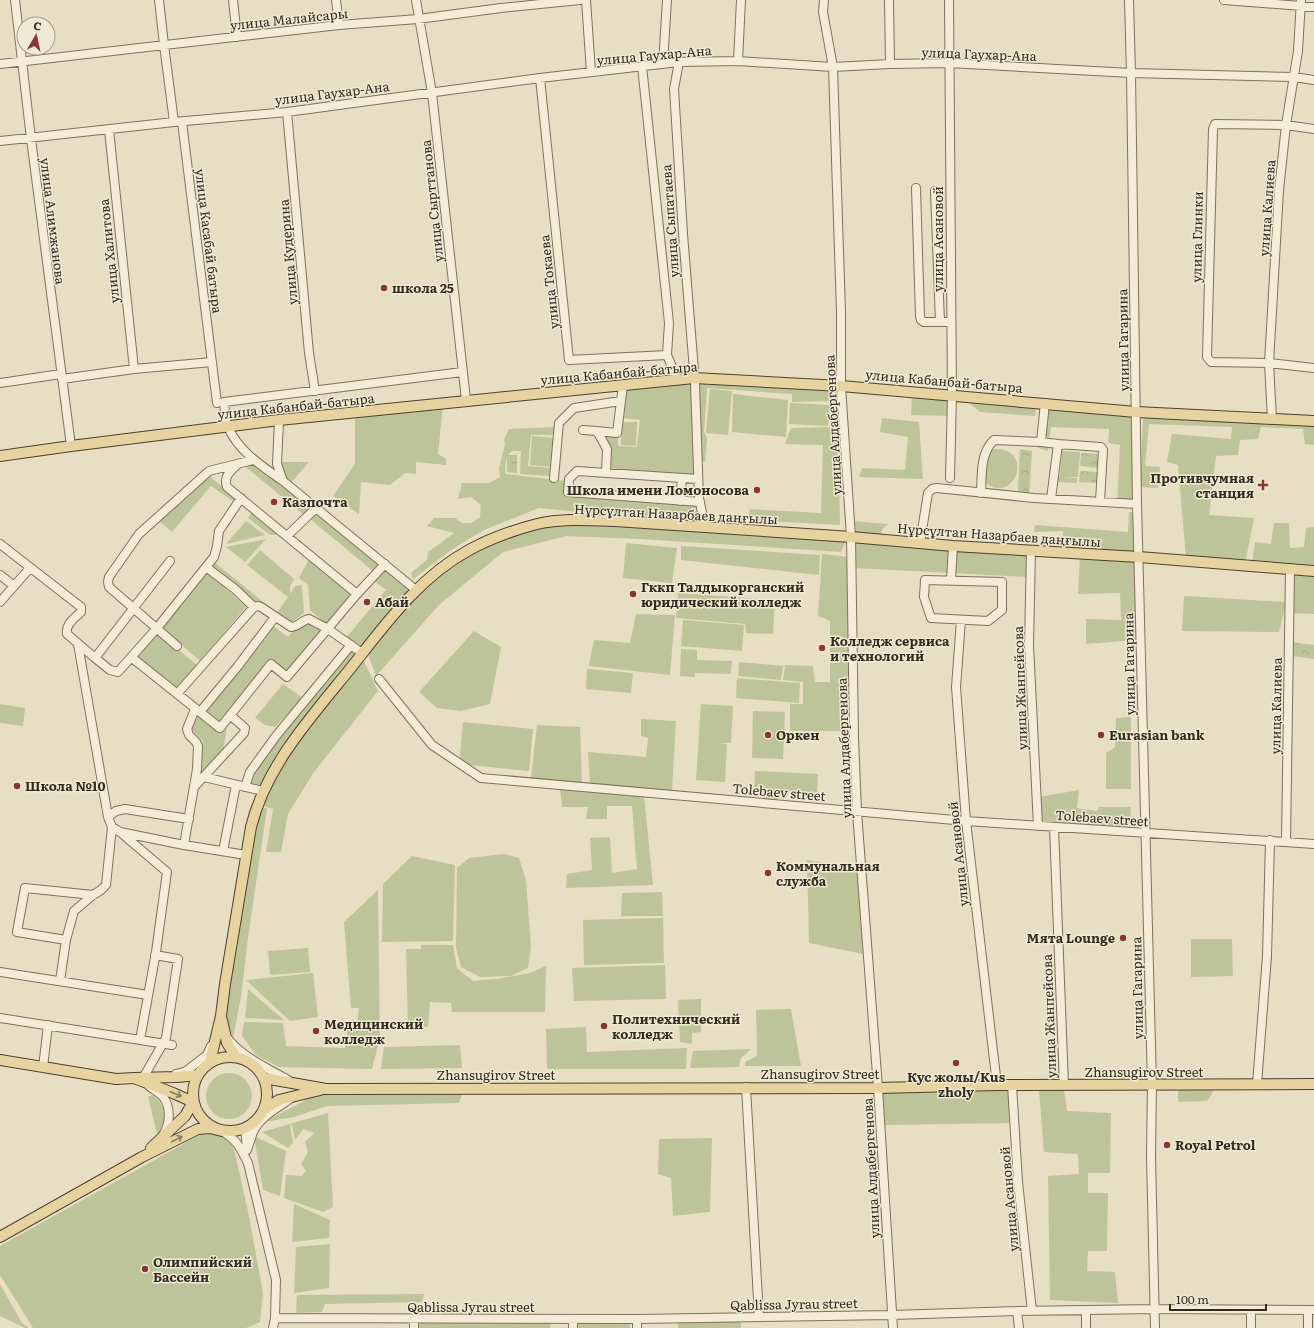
<svg xmlns="http://www.w3.org/2000/svg" width="1314" height="1328" font-family="Literata,serif">
  <style>
    .green { fill: #bec499 }
    .park { fill: url(#park-crowns) }
    .lines { fill: none; stroke-linecap: round; stroke-linejoin: round }
    .minor-casing { stroke: #80715d; stroke-width: 10 }
    .major-casing { stroke: #4e3f30; stroke-width: 12 }
    .minor { stroke: #f4ecd6; stroke-width: 8 }
    .major { stroke: #e6d3a0; stroke-width: 10 }
    .oneway { stroke: #8c7e60 }
    .poi-dot { fill: #873735; stroke: #f0e9d3; stroke-width: 1.5 }
    .labels { text-anchor: middle; stroke-width: 3; stroke-linejoin: round; paint-order: stroke }
    .street-label { font-size: 13px; fill: #32291f; stroke: #f0e9d3 }
    .poi-label { font-size: 13px; font-weight: bold; fill: #32291f; stroke: #f0e9d3; text-anchor: start }
  </style>
  <defs>
    <pattern id="park-crowns" width="20" height="18" patternUnits="userSpaceOnUse"><rect width="20" height="18" fill="#bec499"/><path d="M2 6a3 3 0 1 1 6 0M12 15a3 3 0 1 1 6 0" fill="none" stroke="#a4a883"/></pattern>
  </defs>
  <rect width="100%" height="100%" fill="#e8dec4"/>
  <path class="green" d="M692 381 695 477 608 468 603 434 618 436V446L637 447 640 420 622 418 625 386Z
    M698 381 838 390 840 525 747 520 750 509 821 513 823 445 785 444 791 428 832 427 830 401 792 402V394L707 388 704 432 707 438 705 462 700 461Z
    M710 389 732 391 728 435 706 433Z
    M912 393 949 397V416L911 415Z
    M733 394 788 400 786 437 732 432Z
    M956 397 1036 405 1035 416 980 412 969 403 956 402Z
    M790 403 830 405 828 426 789 424Z
    M1041 405 1134 414 1136 507H1117L1120 445 1108 443 1109 429 1051 427 1048 451 1038 448Z
    M443 406 438 454 446 459V465L416 462V474L405 473 390 485 361 482 359 514 333 496 355 464V415Z
    M882 418 919 422 923 479 859 477 862 468 905 470 908 437 880 432Z
    M1143 418 1314 425V445L1305 444 1303 429 1261 427 1258 439 1240 440 1238 455 1216 456 1209 515 1254 518 1245 564 1186 559 1178 465 1167 462 1172 434 1231 439 1232 427 1149 424 1145 466 1160 467 1158 488 1140 487Z
    M622 422H637L636 446 621 445Z
    M557 427 556 435H531L528 466 553 468 550 476 520 474 521 451H512C504 457 506 465 505 474L565 481 566 494 695 504 698 524 539 508 484 530 451 550 413 579 411 573 427 560 428 552 454 533 427 526 434 518H455L462 523H471L480 517 481 505 471 497 458 499 462 483H489L500 477 499 468 505 445 504 439 509 429Z
    M532 436 555 438 552 467 530 465Z
    M995 449C1038 449 1011 511 982 479L989 451Z
    M1062 451 1080 452 1078 477H1063L1077 478V483L1056 482 1057 476H1060Z
    M259 460 313 508 304 515 242 464Z
    M280 462H309L290 484 285 477Z
    M207 474 236 498 233 501 211 486 172 532 159 521Z
    M253 510 281 535H270L248 518Z
    M317 510 382 565 374 572 309 518Z
    M1129 512H1138L1139 555 1063 550V531L1034 532 1035 525 1128 532Z
    M246 521 265 535 226 544Z
    M606 521 846 540 841 552 640 539 566 536 503 552 439 605 376 676 368 654 420 589 481 548 536 528Z
    M852 521 889 524 883 528 880 536 852 535Z
    M1274 523H1289L1290 548 1304 547 1306 528 1314 527V569L1252 564 1255 542 1271 544Z
    M266 539 245 562 226 547Z
    M854 541 1028 554V577L854 568Z
    M626 543 677 548 672 583 623 578Z
    M681 546 820 555 819 575 681 560Z
    M260 550 294 579 290 587V594L295 586 302 585 304 613 284 628 252 604 210 566 214 562 277 613 288 597 247 565Z
    M822 554 849 557 850 731H790V704H803V682L783 680 785 665 813 666 815 682H830V621L818 616Z
    M1080 556 1137 560 1136 640 1086 644V619L1121 620 1120 593 1078 594Z
    M310 557 354 594 328 626 310 610 308 585 299 578Z
    M385 567 413 590 362 651 345 639 386 590 373 580Z
    M206 571 246 607 200 661 161 627Z
    M1292 573 1314 575V614L1293 613Z
    M678 593 775 600 773 634 746 633 745 624 676 618Z
    M1184 596 1286 602 1279 632 1182 631Z
    M308 614 326 629 287 676 271 663 219 727 202 712 272 625 288 637Z
    M636 614 675 615 670 675 589 666 594 640 630 643Z
    M683 620 744 625 742 651 681 646Z
    M474 631 501 647 490 704 461 711 437 708 419 692Z
    M157 632 197 665 176 691 135 656Z
    M351 647 359 654 263 789 247 785 251 774Z
    M681 649 697 650V660L732 661 731 674 695 673V677L680 676Z
    M363 659 378 691 314 772 288 814 281 852H266L273 809 260 805 277 770Z
    M739 662 783 666 781 680 738 676Z
    M587 669 633 673 631 693 586 689Z
    M737 678 800 683 799 703 736 698Z
    M283 684 303 698 275 727 265 725 255 718Z
    M0 704 25 708 23 726 0 723Z
    M701 704 733 706 731 743H717L727 744 725 782 696 780Z
    M753 711 785 712 783 759 752 758Z
    M196 712 220 730 228 720 224 747 207 775 200 781 203 760 199 759 203 741 190 728Z
    M1131 717V789H1106V753L1115 747 1116 718Z
    M641 719 676 721 672 792 590 785 588 752 646 757 648 738 641 736Z
    M463 722 533 729 529 771 459 764Z
    M537 725 580 727 582 784 531 778Z
    M755 771 818 774 817 793 785 791V797H781V791H779L778 800H764V790H754Z
    M560 787 644 796 653 885 566 888 567 874 592 870 590 838 610 837 612 873 637 869 632 806H607V819H586L588 807H562Z
    M1079 790 1077 808 1097 811 1099 807H1131L1130 828 1040 823 1039 797Z
    M267 808 248 938 241 997 233 1038 225 1012 258 809Z
    M505 854 519 858 526 880 531 947 528 968 511 976 480 977 461 967 456 948 457 868 469 858Z
    M412 856 455 865 453 941 382 942 383 884Z
    M807 860 857 867 863 954 809 943Z
    M378 890 380 1038 372 1069 279 1067 256 1055 242 1036 244 1022 283 1023 286 1046 345 1048 348 1026 357 1025 359 1008H351L344 922Z
    M662 892 663 916H621L622 893Z
    M663 918 664 963 584 965 583 920Z
    M1191 939H1232L1233 976 1191 977Z
    M421 945H453L457 968 473 981 496 979 530 973 546 966 545 1012H452L451 1003 430 1002 428 1027 408 1026 406 949H421Z
    M308 948 310 972 270 975 268 951Z
    M665 965 666 999 574 1001 572 968Z
    M313 973 318 1017 290 1021 246 980Z
    M248 989 284 1020 245 1018Z
    M701 999V1032L692 1033V1044L680 1042 678 1000Z
    M791 1009 801 1066H745V1062L757 1056 756 1010Z
    M586 1027 587 1052 687 1048 686 1069H547L546 1029Z
    M460 1045 462 1068 381 1069 384 1047Z
    M751 1049 741 1058 739 1067 690 1068 693 1051Z
    M206 1096a23 23 0 1 1 46 0a23 23 0 1 1-46 0Z
    M1178 1087H1214L1212 1094 1207 1101 1178 1102Z
    M1009 1089 1012 1123 885 1125 882 1091Z
    M1039 1090H1064L1067 1111 1111 1113 1110 1173H1088V1193H1108L1107 1251H1088L1087 1271 1115 1272 1118 1303 1050 1300 1048 1176 1079 1174 1078 1154 1044 1152Z
    M154 1094C165 1107 173 1125 158 1137L148 1097Z
    M317 1094H462L459 1103 327 1106 294 1117 264 1122Z
    M328 1113 333 1207 323 1212 284 1198 286 1175 302 1176 306 1171 301 1164 308 1152 305 1142 314 1133 303 1129 295 1140 292 1125H290L293 1143 288 1148 262 1132Z
    M203 1133H219L227 1138 234 1149 249 1216 263 1293 260 1322 246 1328H33L0 1275V1246Z
    M254 1136 286 1151 280 1196 263 1190Z
    M712 1138 710 1212 673 1216 671 1178 658 1174 659 1139Z
    M294 1204 330 1220 329 1238 292 1242Z
    M330 1244 329 1288 294 1293 296 1247Z
    M0 1284 22 1323 29 1328H25L0 1316Z
    M424 1294 422 1302 325 1304 322 1312 296 1313 297 1295Z
    M575 1321H629L630 1328H576Z
    M410 1322 551 1323 550 1328H411Z
    M678 1322H741V1328H678Z"/>
  <path class="park" d="M1020 449 1032 451 1029 496 1018 500 979 487 1018 491Z
    M1081 453 1100 454 1098 468 1080 466Z
    M507 455H517V473L507 472Z
    M1080 471 1098 472 1097 483 1079 482Z
    M1291 642 1314 645V659L1291 656Z"/>
  <g class="lines">
    <g class="minor-casing">
      <path id="minor" d="M15 0 31 139 71 446
        M159 0 164 45 174 122
        M233 0 237 37
        M336 0 339 25
        M416 0 432 93 466 400
        M586 0 591 72
        M824 0 823 12 833 67 841 312V386L851 537 854 737 857 812 878 1088 893 1328
        M889 0 890 64
        M949 0 952 395 950 478
        M1129 0 1131 73 1137 504 1152 1084 1151 1156 1155 1328
        M1224 0 1314 7
        M738 61 741 0
        M679 62 674 89 683 234 695 383 699 498 705 527
        M0 64 339 25 418 19 501 8 580 0
        M663 64 667 0
        M642 66 669 323 667 355
        M540 78 569 360 667 355 677 379
        M287 112 309 353 315 391
        M182 122 217 403
        M1314 129 1286 125 1215 124 1213 129 1207 357 1211 362 1269 363 1314 368
        M109 130 134 369
        M0 141 174 122 287 112 540 78 679 62 738 61 833 67 890 64 949 63 1131 73 1294 77 1314 80
        M916 188 920 316 921 320 924 322H951
        M935 191 940 322
        M62 379 134 369 212 362
        M0 383 61 374
        M1272 419 1269 363 1279 190 1286 125 1298 51 1301 0
        M279 420 277 464 283 481 416 590
        M583 430 597 431
        M1041 442 1058 444
        M238 464C231 471 223 476 227 487L357 594 385 564
        M606 473 607 449 597 431 617 433 623 385
        M554 478 559 423 574 408 621 401
        M698 479 577 471 569 479 568 492 700 502
        M283 481C262 466 239 452 228 427 225 420 225 410 224 402L462 372
        M981 493C982 475 980 453 994 440L1041 442 1045 403
        M1051 499 1058 444 1101 447 1103 450 1100 501
        M680 501 682 478
        M287 536 316 508
        M920 543 928 493 932 489 937 488 1034 498 1137 504
        M0 544 81 607V612C75 618 65 624 67 634L95 658
        M1031 551 1029 645 1038 826
        M170 561 95 658 110 670 118 672 157 628 214 557 217 546 219 531 241 498
        M206 567 235 589 254 607
        M0 575 14 586 0 602
        M925 580 1002 582V610L988 621 931 618 924 597Z
        M951 580 953 546
        M14 586 30 568
        M961 620 956 687 966 821 997 1085
        M78 644 108 817 112 827 120 832 184 845 246 855
        M177 646 109 587 108 582 109 577 139 534 209 471 253 460
        M131 657 220 728 271 664 287 677 357 594
        M379 679 432 745 481 778 966 821 1314 844
        M177 694 254 607 258 606 261 607 291 627C298 627 302 620 309 619L328 629 362 653
        M200 712 238 666 275 617
        M204 777 263 791
        M195 786 244 733 245 728 230 715
        M245 787 250 772 276 736 351 645
        M108 817 116 811 125 809 189 819
        M1054 827 1064 1085
        M120 832 167 872 156 952 140 1040
        M1286 842 1290 570
        M184 845 197 769 198 746 196 742 189 735 187 729 195 709
        M223 851 236 785
        M66 940 17 932 25 888 93 895
        M0 972 148 995
        M60 981 66 940 74 911 93 895 101 890 106 885 112 827
        M0 1018 172 1045
        M226 1036C238 1055 269 1069 288 1080
        M43 1067 48 1025
        M176 1074 185 1072 207 1055 211 1046
        M143 1078 166 1038 178 959 155 955
        M1257 1084 1267 956 1270 840
        M1012 1085 1018 1182 1032 1311
        M149 1086C154 1090 161 1093 164 1098 171 1108 170 1125 163 1135
        M746 1087 759 1317
        M245 1129 247 1148
        M222 1131C237 1140 240 1147 248 1163L276 1280 275 1318 273 1328
        M247 1150C249 1144 251 1138 253 1132 260 1117 277 1108 290 1099
        M1086 1310V1328
        M1251 1310V1328
        M1017 1311 1019 1328
        M275 1318 637 1319 892 1315 1017 1311 1154 1309 1314 1310
        M573 1319V1328
        M637 1319V1328
        M414 1328V1319
        M1308 1328V1310"/>
    </g>
    <g class="major-casing">
      <path id="major" d="M0 456 71 446 279 420 694 378 841 386 1136 412 1314 421
        M222 1020 227 1043 236 1057
        M193 1094a37 37 0 1 1 74 0a37 37 0 1 1-74 0Z
        M0 1060 116 1079 134 1078
        M210 1062 221 1016 225 984 251 827C266 766 311 717 350 669 384 626 419 577 469 550 489 539 514 530 537 524 562 518 590 520 615 521L851 537 953 546 1139 557 1314 571
        M264 1078 326 1089 878 1088 997 1085 1314 1084
        M265 1109 279 1100 320 1090
        M151 1148 185 1116 193 1102 173 1093 134 1078 177 1077 198 1075
        M0 1237 142 1157 198 1129 210 1128 222 1131"/>
    </g>
    <use href="#minor" class="minor"/>
    <use href="#major" class="major"/>
  </g>
  <defs><path id="oneway-shaft" d="M-6 0H5M1.5-3L5.5 0L1.5 3" fill="none" stroke-width="1.6" stroke-linecap="round" stroke-linejoin="round"/></defs>
  <g class="oneway">
    <use href="#oneway-shaft" transform="translate(176 1094) rotate(23)"/>
    <use href="#oneway-shaft" transform="translate(177 1139) rotate(-27)"/>
  </g>
  <g class="poi-dot">
    <circle cx="384" cy="288" r="4"/>
    <path d="M1261 479h4v4h4v4h-4v4h-4v-4h-4v-4h4z"/>
    <circle cx="757" cy="490" r="4"/>
    <circle cx="274" cy="502" r="4"/>
    <circle cx="633" cy="594" r="4"/>
    <circle cx="367" cy="602" r="4"/>
    <circle cx="822" cy="648" r="4"/>
    <circle cx="768" cy="735" r="4"/>
    <circle cx="1101" cy="735" r="4"/>
    <circle cx="17" cy="786" r="4"/>
    <circle cx="768" cy="873" r="4"/>
    <circle cx="1123" cy="938" r="4"/>
    <circle cx="604" cy="1026" r="4"/>
    <circle cx="316" cy="1031" r="4"/>
    <circle cx="956" cy="1063" r="4"/>
    <circle cx="1167" cy="1145" r="4"/>
    <circle cx="145" cy="1269" r="4"/>
  </g>
  <g class="labels">
    <g class="street-label">
      <text transform="translate(289 19) rotate(-6)" y="5">улица Малайсары</text>
      <text transform="translate(979 54) rotate(2)" y="5">улица Гаухар-Ана</text>
      <text transform="translate(654 55) rotate(-5)" y="5">улица Гаухар-Ана</text>
      <text transform="translate(332 93) rotate(-7)" y="5">улица Гаухар-Ана</text>
      <text transform="translate(432 201) rotate(-96)" y="5">улица Сырттанова</text>
      <text transform="translate(1267 208) rotate(-86)" y="5">улица Калиева</text>
      <text transform="translate(53 221) rotate(83)" y="5">улица Алимжанова</text>
      <text transform="translate(670 221) rotate(-94)" y="5">улица Сыпатаева</text>
      <text transform="translate(1197 237) rotate(-89)" y="5">улица Глинки</text>
      <text transform="translate(938 239) rotate(-90)" y="5">улица Асановой</text>
      <text transform="translate(209 241) rotate(83)" y="5">улица Касабай батыра</text>
      <text transform="translate(109 251) rotate(-96)" y="5">улица Халитова</text>
      <text transform="translate(288 252) rotate(-95)" y="5">улица Кудерина</text>
      <text transform="translate(549 282) rotate(-96)" y="5">улица Токаева</text>
      <text transform="translate(1123 340) rotate(-91)" y="5">улица Гагарина</text>
      <text transform="translate(619 373) rotate(-5)" y="5">улица Кабанбай-батыра</text>
      <text transform="translate(944 381) rotate(5)" y="5">улица Кабанбай-батыра</text>
      <text transform="translate(296 406) rotate(-6)" y="5">улица Кабанбай-батыра</text>
      <text transform="translate(833 425) rotate(-93)" y="5">улица Алдабергенова</text>
      <text transform="translate(676 514) rotate(3)" y="5">Нұрсұлтан Назарбаев даңғылы</text>
      <text transform="translate(999 535) rotate(4)" y="5">Нұрсұлтан Назарбаев даңғылы</text>
      <text transform="translate(1129 664) rotate(-91)" y="5">улица Гагарина</text>
      <text transform="translate(1020 688) rotate(-92)" y="5">улица Жанпейсова</text>
      <text transform="translate(1276 706) rotate(-89)" y="5">улица Калиева</text>
      <text transform="translate(844 748) rotate(-92)" y="5">улица Алдабергенова</text>
      <text transform="translate(779 792) rotate(5)" y="5">Tolebaev street</text>
      <text transform="translate(1102 818) rotate(4)" y="5">Tolebaev street</text>
      <text transform="translate(958 854) rotate(-96)" y="5">улица Асановой</text>
      <text transform="translate(1137 988) rotate(-91)" y="5">улица Гагарина</text>
      <text transform="translate(1049 1016) rotate(-92)" y="5">улица Жанпейсова</text>
      <text x="1144" y="1077">Zhansugirov Street</text>
      <text x="820" y="1079">Zhansugirov Street</text>
      <text x="496" y="1080">Zhansugirov Street</text>
      <text transform="translate(871 1168) rotate(-93)" y="5">улица Алдабергенова</text>
      <text transform="translate(1009 1199) rotate(-95)" y="5">улица Асановой</text>
      <text transform="translate(794 1304) rotate(-1)" y="5">Qablissa Jyrau street</text>
      <text x="471" y="1312">Qablissa Jyrau street</text>
    </g>
    <g class="poi-label">
      <text x="392" y="293">школа 25</text>
      <text x="1254" y="483" text-anchor="end">Противчумная<tspan x="1254" dy="15">станция</tspan></text>
      <text x="749" y="495" text-anchor="end">Школа имени Ломоносова</text>
      <text x="282" y="507">Казпочта</text>
      <text x="641" y="592">Гккп Талдыкорганский<tspan x="641" dy="15">юридический колледж</tspan></text>
      <text x="375" y="607">Абай</text>
      <text x="830" y="646">Колледж сервиса<tspan x="830" dy="15">и технологий</tspan></text>
      <text x="776" y="740">Оркен</text>
      <text x="1109" y="740">Eurasian bank</text>
      <text x="25" y="791">Школа №10</text>
      <text x="776" y="871">Коммунальная<tspan x="776" dy="15">служба</tspan></text>
      <text x="1115" y="943" text-anchor="end">Мята Lounge</text>
      <text x="612" y="1024">Политехнический<tspan x="612" dy="15">колледж</tspan></text>
      <text x="324" y="1029">Медицинский<tspan x="324" dy="15">колледж</tspan></text>
      <text x="956" y="1082" text-anchor="middle">Кус жолы/Kus<tspan x="956" dy="15">zholy</tspan></text>
      <text x="1175" y="1150">Royal Petrol</text>
      <text x="153" y="1267">Олимпийский<tspan x="153" dy="15">Бассейн</tspan></text>
    </g>
  </g>
  <g transform="translate(36 36) rotate(9)"><circle r="19" fill="#f0e9d3" stroke="#a49c8b"/>
  <path d="M0-3L7 15L0 10L-7 15Z" fill="#873735"/>
  <text y="-6" font-size="11" font-weight="bold" text-anchor="middle" fill="#32291f">С</text>
  </g>
  <path d="M1170 1304v6h96v-6" fill="none" stroke="#32291f" stroke-width="2"/>
  <text x="1176" y="1304" font-size="12" fill="#32291f" stroke="#f0e9d3" stroke-width="3" paint-order="stroke">100 m</text>
</svg>
